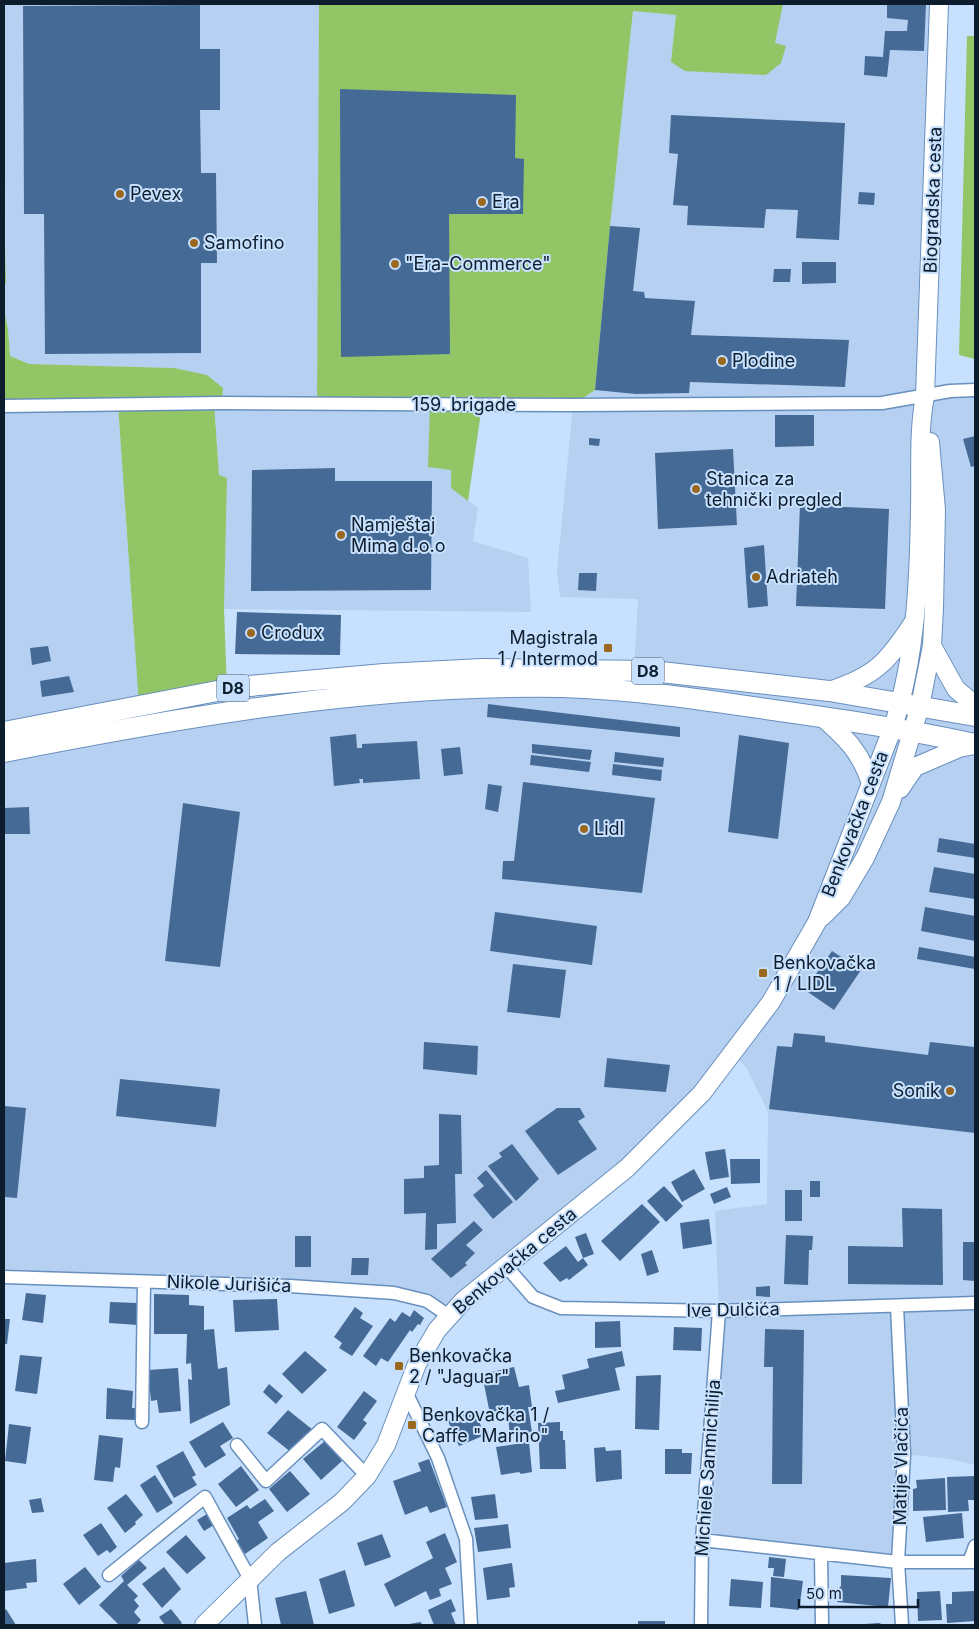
<svg xmlns="http://www.w3.org/2000/svg" width="979" height="1629" font-family="Inter,sans-serif">
  <style>
    .built { fill: #b5d0f1 }
    .green { fill: #91c565 }
    .building { fill: #456a95 }
    .lines { fill: none; stroke-linecap: round; stroke-linejoin: round }
    .street-casing { stroke: #6990bd; stroke-width: 15 }
    .secondary-casing { stroke: #6990bd; stroke-width: 20 }
    .primary-casing { stroke: #6990bd; stroke-width: 22 }
    .street { stroke: #fff; stroke-width: 12 }
    .secondary { stroke: #fff; stroke-width: 18 }
    .primary { stroke: #fff; stroke-width: 20 }
    .poi-dot { fill: #9b691d; stroke: #c7e0fd; stroke-width: 2 }
    .labels { text-anchor: middle; stroke-width: 4; stroke-linejoin: round; paint-order: stroke }
    .shield { fill: #c7e0fd; stroke: #45586c; stroke-width: 1 }
    .shield-label { font-size: 16px; font-weight: bold; fill: #0d1d2e }
    .poi-label { font-size: 18px; fill: #0d1d2e; stroke: #c7e0fd; text-anchor: start }
    .street-label { font-size: 18px; fill: #0d1d2e; stroke: #c7e0fd }
  </style>
  <rect width="100%" height="100%" fill="#c7e0fd"/>
  <path class="built" d="M4 4H319L317 403 430 405 451 470V488L478 508 473 541 528 558 531 612 224 609 227 478 219 476 214 403 174 368 29 364 10 356 8 329 4 310V283L6 282Z
    M783 4H939L925 396 975 391V1465L949 1459 904 1454 898 1562 702 1540 719 1311 715 1211 767 1204 768 1112 746 1067 732 1054 702 1093 449 1316 394 1293 4 1276V754L262 707 633 683 638 599 560 597 557 571 573 405 595 390 610 226 633 11 677 15 671 62 775 43Z
    M118 405 139 705 4 732V406Z"/>
  <path class="green" d="M319 4H783L775 43 786 46 781 63 766 75 685 71 671 62 676 15 633 11 610 226 595 390 573 405H482L468 501 451 488V470L428 467 430 405 317 404Z
    M967 36H975V359L959 355Z
    M4 201 6 283H4Z
    M4 310 8 329 10 356 29 364 174 368 207 375 223 388 222 403H214L219 475 227 478 224 609 227 689 139 705 118 405 4 406Z"/>
  <path class="building" d="M887 4H926L924 51 890 50 887 77 864 75 865 56 883 57 885 31H907L908 20 887 18Z
    M200 5V49H220V110H200L201 173H216L217 263H201V353L45 354 44 214H24L23 6Z
    M340 89 516 95 515 158 524 159 523 214H449L450 354 341 357Z
    M671 115 845 123 839 240 796 238 798 210 766 209 764 228 687 225 688 206 673 205 678 154 669 153Z
    M859 192 875 193 874 205 858 204Z
    M610 226 640 228 633 291 644 292 645 298 695 301 691 335 849 340 845 387 690 382 689 393 636 394 595 390Z
    M802 262H836V283L802 284Z
    M774 269H791L790 282H773Z
    M775 415H814V446L775 447Z
    M975 436V466L971 467 963 439Z
    M589 438 600 439 599 446 589 445Z
    M733 449 737 525 658 529 655 453Z
    M335 468V481H432L431 590 251 591 252 470Z
    M800 505 889 509 885 609 796 606Z
    M764 545 768 606 748 608 744 548Z
    M579 573H597L596 591 578 590Z
    M237 612 341 615 340 655 235 654Z
    M48 646 51 661 32 665 30 648Z
    M69 676 74 692 42 697 40 681Z
    M488 704 680 727V737L487 717Z
    M356 734 357 748H362V744L417 741 420 779 363 783V779H359L360 783 334 786 330 737Z
    M739 735 789 743 778 839 728 832Z
    M532 744 592 750 590 760 532 753Z
    M460 747 463 774 444 776 441 749Z
    M615 752 664 758 663 767 614 762Z
    M531 755 591 762 589 772 530 765Z
    M613 764 662 770 661 781 612 775Z
    M523 782 655 798 642 893 502 879 503 861H514Z
    M488 784 502 786 498 812 485 809Z
    M183 803 240 812 220 967 165 961Z
    M29 807 30 834H4V808Z
    M939 838 975 844V858L937 852Z
    M934 867 975 874V899L929 892Z
    M925 907 975 916V941L921 931Z
    M495 912 597 926 592 965 490 951Z
    M919 947 975 957V969L917 959Z
    M832 951 861 970 834 1010 805 990Z
    M513 964 566 970 560 1018 507 1012Z
    M794 1033 825 1036V1042L928 1055 930 1042 975 1047V1133L769 1109 777 1046 792 1047Z
    M424 1042 478 1046 477 1075 423 1069Z
    M607 1058 670 1065 666 1092 604 1087Z
    M120 1079 220 1089 216 1127 116 1116Z
    M4 1106 26 1108 17 1198 4 1197Z
    M557 1108H580L585 1117 578 1121 597 1149 558 1175 525 1131Z
    M439 1114 461 1115 462 1174H455L456 1223 437 1224V1249L425 1250 426 1213 404 1214V1179L424 1178V1166L439 1165Z
    M512 1144 539 1179 516 1201 488 1166 502 1157 499 1153Z
    M725 1149 729 1177 710 1180 705 1152Z
    M730 1159H760V1183L731 1184Z
    M694 1169 705 1189 682 1202 671 1182Z
    M486 1170 513 1202 493 1219 473 1195 484 1186 477 1178Z
    M810 1181H820V1197H810Z
    M664 1186 683 1206 666 1222 647 1201Z
    M727 1187 731 1197 714 1204 710 1194Z
    M785 1190H802V1221H785Z
    M642 1204 660 1222 620 1261 601 1241Z
    M902 1208 942 1209 943 1285 848 1284V1246L903 1247Z
    M709 1219 712 1244 683 1249 680 1223Z
    M474 1221 483 1230 466 1245 475 1253 465 1263 467 1265 451 1278 431 1259Z
    M586 1233 594 1254 583 1258 588 1265 569 1280 567 1278 560 1282 543 1263 566 1246 578 1262 583 1258 575 1237Z
    M786 1235 813 1236 812 1250H809L808 1285 784 1284Z
    M295 1236H311V1267H295Z
    M963 1242H975V1281L963 1280Z
    M652 1250 659 1272 647 1276 641 1254Z
    M352 1258H369L368 1275H351Z
    M770 1286V1297L756 1296V1287Z
    M26 1293 46 1295 43 1323 22 1320Z
    M154 1294 189 1295V1305L204 1306V1330L214 1329 218 1369 227 1367 230 1405 190 1424 188 1379 192 1380 191 1363 186 1364 187 1334H154Z
    M277 1299 279 1330 235 1332 233 1300Z
    M110 1302 138 1303V1325L109 1323Z
    M355 1307 363 1313 360 1318 373 1326 352 1356 339 1348 342 1343 334 1337Z
    M414 1310 424 1318 420 1325 418 1324 412 1332 410 1330 388 1362 381 1358 376 1366 363 1356 390 1318 395 1322 402 1312 410 1317Z
    M4 1319H10L7 1344H4Z
    M620 1321 621 1347 595 1348V1322Z
    M674 1327 702 1328 701 1351 673 1350Z
    M765 1329 804 1330 802 1484H772L773 1367H764Z
    M305 1351 327 1370 302 1394 282 1374Z
    M622 1351 625 1366 615 1368 620 1390 558 1403 555 1391 565 1389 562 1375 589 1368 587 1359Z
    M20 1355 42 1357 37 1394 15 1391Z
    M514 1367 519 1387 529 1385 532 1407H528L532 1432 510 1435 507 1410 490 1414 482 1374Z
    M178 1368 181 1411 159 1413 157 1400 151 1401 148 1370Z
    M661 1375 659 1430 635 1429 636 1376Z
    M269 1384 283 1396 276 1404 263 1392Z
    M107 1388 133 1391 132 1408H136V1420L106 1419Z
    M364 1391 377 1401 363 1420 367 1423 354 1440 337 1427Z
    M288 1410 313 1430 292 1453 267 1433Z
    M474 1410 485 1435 459 1446 448 1421Z
    M223 1422 233 1438 220 1446 226 1455 205 1468 189 1442Z
    M560 1422V1431H563V1440H565L566 1469H540L538 1423Z
    M9 1424 31 1427 26 1464 5 1461Z
    M99 1435 123 1438 120 1468 115 1467 113 1482 94 1480Z
    M325 1441 342 1461 321 1480 303 1459Z
    M529 1442 532 1472 521 1474 519 1472 501 1475 496 1447Z
    M605 1447 606 1451 621 1450 622 1479 596 1482 594 1448Z
    M665 1449H682V1453H692L691 1474H665Z
    M183 1451 196 1475 192 1477 197 1485 174 1498 156 1466Z
    M429 1459 447 1507 430 1513 427 1506 405 1515 393 1481 421 1471 418 1463Z
    M241 1466 259 1490 236 1507 218 1484Z
    M290 1471 310 1494 287 1512 269 1489Z
    M155 1475 173 1503 157 1513 140 1485Z
    M975 1476V1500H968L969 1511 948 1512 947 1477Z
    M945 1478 946 1510 913 1511V1489L917 1488 916 1480Z
    M126 1494 143 1515 135 1522 136 1524 125 1533 107 1508Z
    M495 1494 498 1518 475 1520 471 1497Z
    M41 1498 44 1512 32 1513 29 1500Z
    M265 1499 274 1511 258 1522 268 1538 245 1554 236 1541 239 1539 227 1518 247 1505 250 1509Z
    M962 1513 964 1538 926 1542 923 1517Z
    M207 1514 214 1525 204 1531 197 1520Z
    M101 1523 117 1547 110 1553 107 1550 98 1556 83 1535Z
    M508 1524 511 1548 478 1552 474 1528Z
    M445 1533 457 1562 445 1568 452 1584 439 1589 441 1596 430 1600 426 1591 395 1607 384 1584 433 1558 426 1542Z
    M382 1534 391 1557 365 1566 357 1543Z
    M186 1535 206 1558 187 1574 166 1552Z
    M769 1557 786 1559 784 1577 773 1576 774 1568H768Z
    M36 1559 37 1582 26 1583 27 1588 4 1591V1563Z
    M139 1560 147 1568 127 1585 138 1596 134 1600 139 1606 134 1612 141 1620 136 1625H119L99 1605 124 1581 121 1576Z
    M512 1563 515 1587 509 1588 510 1597 487 1600 483 1568Z
    M85 1567 101 1587 79 1605 63 1584Z
    M164 1567 181 1589 162 1608 142 1584Z
    M345 1570 355 1606 329 1614 319 1579Z
    M841 1575 891 1578 888 1607 837 1602V1590L841 1586Z
    M771 1577 803 1581 799 1610 770 1607Z
    M731 1579 763 1582 761 1608 729 1606Z
    M306 1591 314 1625H281L275 1598Z
    M940 1591 942 1620 918 1621 917 1592Z
    M975 1591V1621L947 1623 946 1604H952V1592Z
    M451 1599 456 1611 451 1613 456 1625H434L428 1610Z
    M6 1609 16 1625H4V1611Z
    M171 1609 182 1623 180 1625H165L159 1617Z
    M638 1621H665V1625H638Z
    M421 1622 422 1625H409V1624Z
    M879 1623 884 1625H865V1624Z"/>
  <g class="lines">
    <g class="street-casing">
      <path id="street" d="M4 406 222 403 573 405 882 403 950 391 975 390
        M506 1266 533 1297 561 1308 719 1311 975 1303
        M4 1277 290 1286 394 1293 427 1301 449 1316
        M897 1306 904 1454 898 1562 902 1625
        M406 1392 438 1458 466 1539 471 1625
        M142 1422 144 1282
        M237 1445 266 1481 322 1429 367 1476
        M702 1540 898 1562H975
        M821 1555 822 1625
        M969 1562 975 1546
        M109 1575 205 1497 250 1579 255 1625
        M701 1625 702 1540 719 1311"/>
    </g>
    <g class="secondary-casing">
      <path id="secondary" d="M932 646 956 689 975 705
        M829 691C875 676 887 663 913 623
        M821 716C846 738 861 752 871 784
        M900 789 915 767 959 748 975 745
        M822 917 841 898 865 858 891 802 920 706 932 646 934 608 936 510 930 442
        M204 1625 278 1552 342 1502 367 1476 386 1445 417 1364 437 1330 464 1300 627 1168 702 1093 771 1002 817 922 893 727C916 656 919 581 920 507 921 470 918 433 925 396L939 4"/>
    </g>
    <g class="primary-casing">
      <path id="primary" d="M4 732 238 687 384 674 482 669 652 671 829 691 975 716
        M4 752C187 716 373 684 561 687 630 689 698 699 766 709 837 719 906 729 975 744"/>
    </g>
    <use href="#street" class="street"/>
    <use href="#secondary" class="secondary"/>
    <use href="#primary" class="primary"/>
  </g>
  <g class="poi-dot">
    <circle cx="120" cy="194" r="5"/>
    <circle cx="482" cy="202" r="5"/>
    <circle cx="194" cy="243" r="5"/>
    <circle cx="395" cy="264" r="5"/>
    <circle cx="722" cy="361" r="5"/>
    <circle cx="696" cy="489" r="5"/>
    <circle cx="341" cy="535" r="5"/>
    <circle cx="756" cy="577" r="5"/>
    <circle cx="251" cy="633" r="5"/>
    <rect x="603" y="643" width="10" height="10" rx="2.5"/>
    <circle cx="584" cy="829" r="5"/>
    <rect x="758" y="968" width="10" height="10" rx="2.5"/>
    <circle cx="950" cy="1091" r="5"/>
    <rect x="394" y="1361" width="10" height="10" rx="2.5"/>
    <rect x="407" y="1420" width="10" height="10" rx="2.5"/>
  </g>
  <g class="labels">
    <g class="shield">
      <rect x="632" y="657.5" width="32" height="27" rx="4"/>
      <rect x="217" y="674.5" width="32" height="27" rx="4"/>
    </g>
    <g class="shield-label">
      <text x="648" y="677">D8</text>
      <text x="233" y="694">D8</text>
    </g>
    <g class="poi-label">
      <text x="130" y="200">Pevex</text>
      <text x="492" y="208">Era</text>
      <text x="204" y="249">Samofino</text>
      <text x="405" y="270">"Era-Commerce"</text>
      <text x="732" y="367">Plodine</text>
      <text x="706" y="485">Stanica za<tspan x="706" dy="21">tehnički pregled</tspan></text>
      <text x="351" y="531">Namještaj<tspan x="351" dy="21">Mima d.o.o</tspan></text>
      <text x="766" y="583">Adriateh</text>
      <text x="261" y="639">Crodux</text>
      <text x="598" y="644" text-anchor="end">Magistrala<tspan x="598" dy="21">1 / Intermod</tspan></text>
      <text x="594" y="835">Lidl</text>
      <text x="773" y="969">Benkovačka<tspan x="773" dy="21">1 / LIDL</tspan></text>
      <text x="940" y="1097" text-anchor="end">Sonik</text>
      <text x="409" y="1362">Benkovačka<tspan x="409" dy="21">2 / "Jaguar"</tspan></text>
      <text x="422" y="1421">Benkovačka 1 /<tspan x="422" dy="21">Caffe "Marino"</tspan></text>
    </g>
    <g class="street-label">
      <text transform="translate(933 200) rotate(-88)" y="6">Biogradska cesta</text>
      <text x="464" y="411">159. brigade</text>
      <text transform="translate(855 824) rotate(-69)" y="6">Benkovačka cesta</text>
      <text transform="translate(515 1261) rotate(-40)" y="6">Benkovačka cesta</text>
      <text transform="translate(229 1284) rotate(2)" y="6">Nikole Jurišića</text>
      <text transform="translate(733 1310) rotate(-1)" y="6">Ive Dulčića</text>
      <text transform="translate(901 1466) rotate(-89)" y="6">Matije Vlačića</text>
      <text transform="translate(708 1468) rotate(-86)" y="6">Michiele Sanmichilija</text>
    </g>
  </g>
  <rect width="979" height="1629" fill="none" stroke="#0d1d2e" stroke-width="10"/>
  <path d="M799 1599v8h119v-8" fill="none" stroke="#0d1d2e" stroke-width="2.5"/>
  <text x="806" y="1599" font-size="15" fill="#0d1d2e" stroke="#c7e0fd" stroke-width="4" paint-order="stroke">50 m</text>
</svg>
